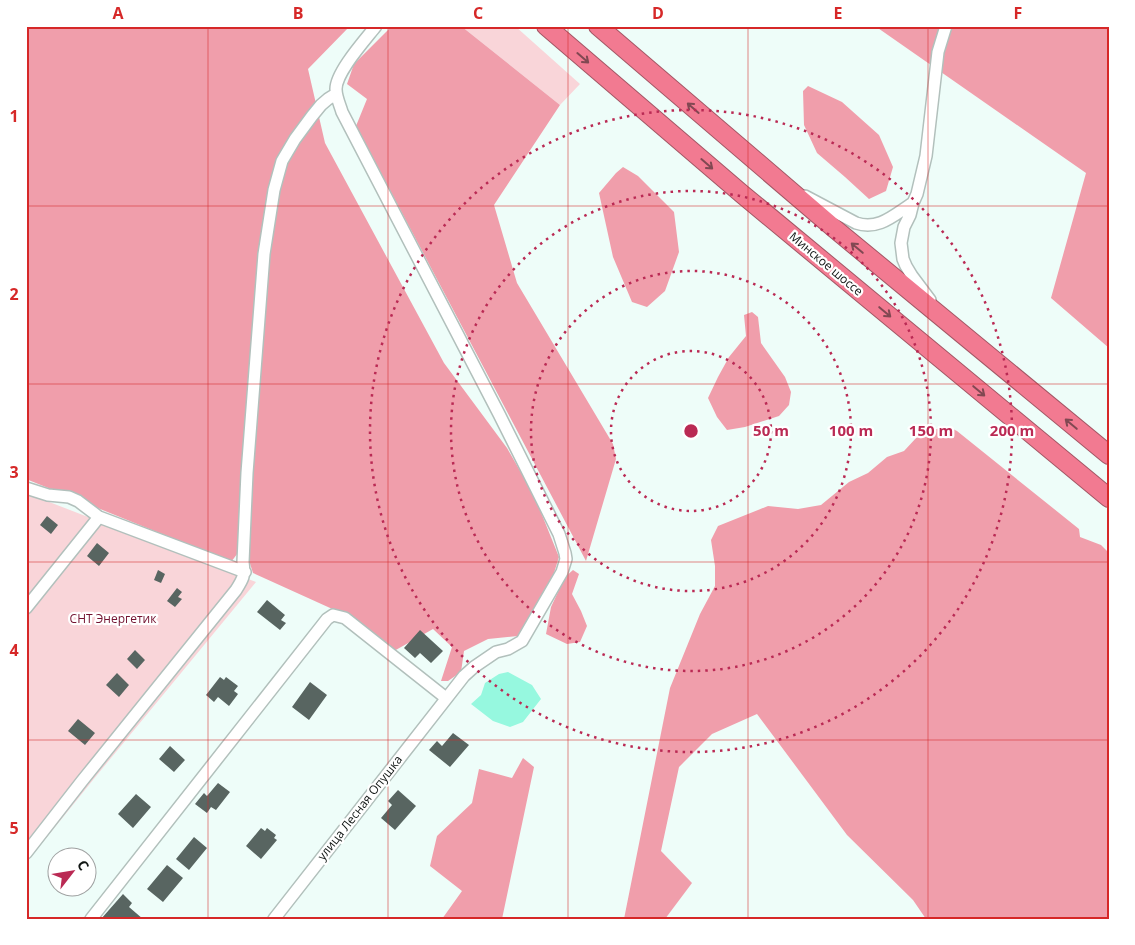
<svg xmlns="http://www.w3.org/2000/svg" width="1135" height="945" font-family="'Open Sans',sans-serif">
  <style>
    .green { fill: #f9d5d9 }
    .forest { fill: #f09eab }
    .water { fill: #96f8df }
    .building { fill: #586561 }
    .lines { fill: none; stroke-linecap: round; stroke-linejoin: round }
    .minor-casing { stroke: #b2c0bc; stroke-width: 14 }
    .highway-casing { stroke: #a35765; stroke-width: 20 }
    .minor { stroke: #fff; stroke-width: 11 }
    .highway { stroke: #f27a91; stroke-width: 18 }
    .oneway { stroke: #814852 }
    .grid { fill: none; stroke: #d62828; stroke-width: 1; stroke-opacity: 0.55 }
    .ring { fill: none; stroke: #ba2a54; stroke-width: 2.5; stroke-dasharray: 2.5 5 }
    .labels { text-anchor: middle; stroke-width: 4.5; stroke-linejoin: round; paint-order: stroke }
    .street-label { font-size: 12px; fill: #101513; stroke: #fff }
    .park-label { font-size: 12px; fill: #721230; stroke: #fff }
    .centre { fill: #ba2a54; stroke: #fff; stroke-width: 2.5 }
    .ring-label { font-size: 15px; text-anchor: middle; font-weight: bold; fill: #ba2a54; stroke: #fff; stroke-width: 4.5; stroke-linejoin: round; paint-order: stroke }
    .neatline { fill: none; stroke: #d62828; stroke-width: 2 }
    .grid-label { font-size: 16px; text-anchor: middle; font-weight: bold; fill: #d62828 }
  </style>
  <rect width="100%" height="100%" fill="#eefdf9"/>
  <path class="green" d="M461 26H515L580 84 560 105Z
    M26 493 256 582 97 775 26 863Z"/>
  <path class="forest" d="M26 26H350L308 69 325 143 444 363 507 448 534 495 559 557 554 573 518 636 488 639 464 651 461 672 448 681H441L452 647 433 629 394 651 350 617 253 573 244 545 231 562 26 479Z
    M392 26H461L560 105 494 205 517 283 613 444 616 459 586 561 356 126 367 99 347 84 354 64Z
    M875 26H1109V348L1051 298 1086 173Z
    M808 86 842 102 879 135 893 167 886 191 869 199 845 177 817 153 804 125 803 91Z
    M623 167 638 176 674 212 679 252 665 291 647 307 632 302 613 257 599 193 616 173Z
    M752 312 758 317 761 343 785 377 791 392 789 405 779 416 745 427 727 430 717 417 708 398 718 377 729 357 746 336 744 315Z
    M944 427H949L957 431 1079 529 1080 537 1101 545 1109 553V919H926L913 900 847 835 757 714 712 734 679 767 661 851 692 883 665 919H624L670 688 700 614 715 586V566L711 540 718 526 768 506 798 509 821 505 849 482 868 473 887 457 904 451 917 437 930 431Z
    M573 570 579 574 572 594 581 611 587 626 580 642 567 644 546 634 551 607 565 577Z
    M523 758 534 767 502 919H442L462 891 430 866 437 836 472 803 479 769 512 778Z"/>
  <path class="water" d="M508 672 532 685 541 699 523 722 510 727 493 721 471 704 481 695 485 683 499 674Z"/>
  <path class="building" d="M47 516 58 525 51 534 40 525Z
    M97 543 109 553 99 566 87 556Z
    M158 570 165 574 161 583 154 580Z
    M177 588 182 592 178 597 182 599 175 607 167 601Z
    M267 600 285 615 281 620 286 623 280 630 257 612Z
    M420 630 443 651 431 663 420 653 415 658 404 648Z
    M135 650 145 660 137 669 127 659Z
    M117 673 129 685 119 697 106 685Z
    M220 677 224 680 226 677 238 686 234 691 238 694 229 706 218 697 214 702 206 695Z
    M310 682 327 695 309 720 292 707Z
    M78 719 95 733 85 745 68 731Z
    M453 733 469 745 450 767 429 750 437 741 442 746Z
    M170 746 185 760 174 772 159 759Z
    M218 783 230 792 216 810 211 807 207 813 195 804 204 793 207 796Z
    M398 790 416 806 395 830 381 818 392 805 388 801Z
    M136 794 151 807 133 828 118 814Z
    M261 828 265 831 267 828 276 835 274 838 277 840 261 859 246 846Z
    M194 837 207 848 189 870 176 859Z
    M167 865 183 878 163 902 147 889Z
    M123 894 132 903 129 907 143 919H101Z"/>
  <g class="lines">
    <g class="minor-casing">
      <path id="minor" d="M805 196 856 223C879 231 895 214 913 203
        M930 300 912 276 906 266 903 259 901 243 904 227 910 215 913 203 917 194 926 156 938 52 946 26
        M26 488 48 495 69 497 78 501 99 517 245 572
        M26 608 99 517
        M26 853 82 781 236 590C243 579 245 576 243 562L247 473 264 254 274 190 282 161 295 139 312 116 321 105 328 99 336 94
        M91 919 327 619 333 615 345 618 446 698
        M274 919 464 676 474 667 496 652 508 649 522 641 562 572 566 559 565 553 559 534 499 414 342 112C340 105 336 97 336 89 336 72 365 40 376 26"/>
    </g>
    <g class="highway-casing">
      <path id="highway" d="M546 26 742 194 1109 498
        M598 26 835 229 1109 455"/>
    </g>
    <use href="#minor" class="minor"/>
    <use href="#highway" class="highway"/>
  </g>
  <defs><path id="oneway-shaft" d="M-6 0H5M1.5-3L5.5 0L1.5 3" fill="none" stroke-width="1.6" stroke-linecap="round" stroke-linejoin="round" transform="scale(1.25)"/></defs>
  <g class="oneway">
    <use href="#oneway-shaft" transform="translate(583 58) rotate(41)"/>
    <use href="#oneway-shaft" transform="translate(693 108) rotate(-139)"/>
    <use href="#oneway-shaft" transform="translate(707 164) rotate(41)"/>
    <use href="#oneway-shaft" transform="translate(857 248) rotate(-140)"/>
    <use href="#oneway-shaft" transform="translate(885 312) rotate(40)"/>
    <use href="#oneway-shaft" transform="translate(979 391) rotate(40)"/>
    <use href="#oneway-shaft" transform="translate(1071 424) rotate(-140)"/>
  </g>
  <path class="grid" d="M208 26V919M388 26V919M568 26V919M748 26V919M928 26V919M26 206H1109M26 384H1109M26 562H1109M26 740H1109"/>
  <g class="ring">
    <circle cx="691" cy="431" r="80"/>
    <circle cx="691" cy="431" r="160"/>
    <circle cx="691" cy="431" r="240"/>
    <circle cx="691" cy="431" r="321"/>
  </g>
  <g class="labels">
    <g class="street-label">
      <text transform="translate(826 264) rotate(40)" y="4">Минское шоссе</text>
      <text transform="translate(360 808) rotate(-52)" y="4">улица Лесная Опушка</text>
    </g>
    <g class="park-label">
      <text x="113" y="623">СНТ Энергетик</text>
    </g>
  </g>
  <circle cx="691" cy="431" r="8" class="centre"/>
  <g class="ring-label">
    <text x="771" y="436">50 m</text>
    <text x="851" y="436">100 m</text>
    <text x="931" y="436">150 m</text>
    <text x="1012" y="436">200 m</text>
  </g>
  <rect width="1135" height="945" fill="none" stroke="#ffffff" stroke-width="55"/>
  <g transform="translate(72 872) rotate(59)"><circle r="24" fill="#ffffff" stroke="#9fa1a1"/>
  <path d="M0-4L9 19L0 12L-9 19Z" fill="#ba2a54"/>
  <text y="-8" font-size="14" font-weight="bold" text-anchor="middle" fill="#101513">С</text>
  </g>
  <rect x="28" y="28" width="1080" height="890" class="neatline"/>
  <g class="grid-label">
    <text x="118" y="19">A</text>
    <text x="298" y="19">B</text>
    <text x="478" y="19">C</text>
    <text x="658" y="19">D</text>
    <text x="838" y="19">E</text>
    <text x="1018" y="19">F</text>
    <text x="14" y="122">1</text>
    <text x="14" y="300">2</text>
    <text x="14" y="478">3</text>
    <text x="14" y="656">4</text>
    <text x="14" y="834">5</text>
  </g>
</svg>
